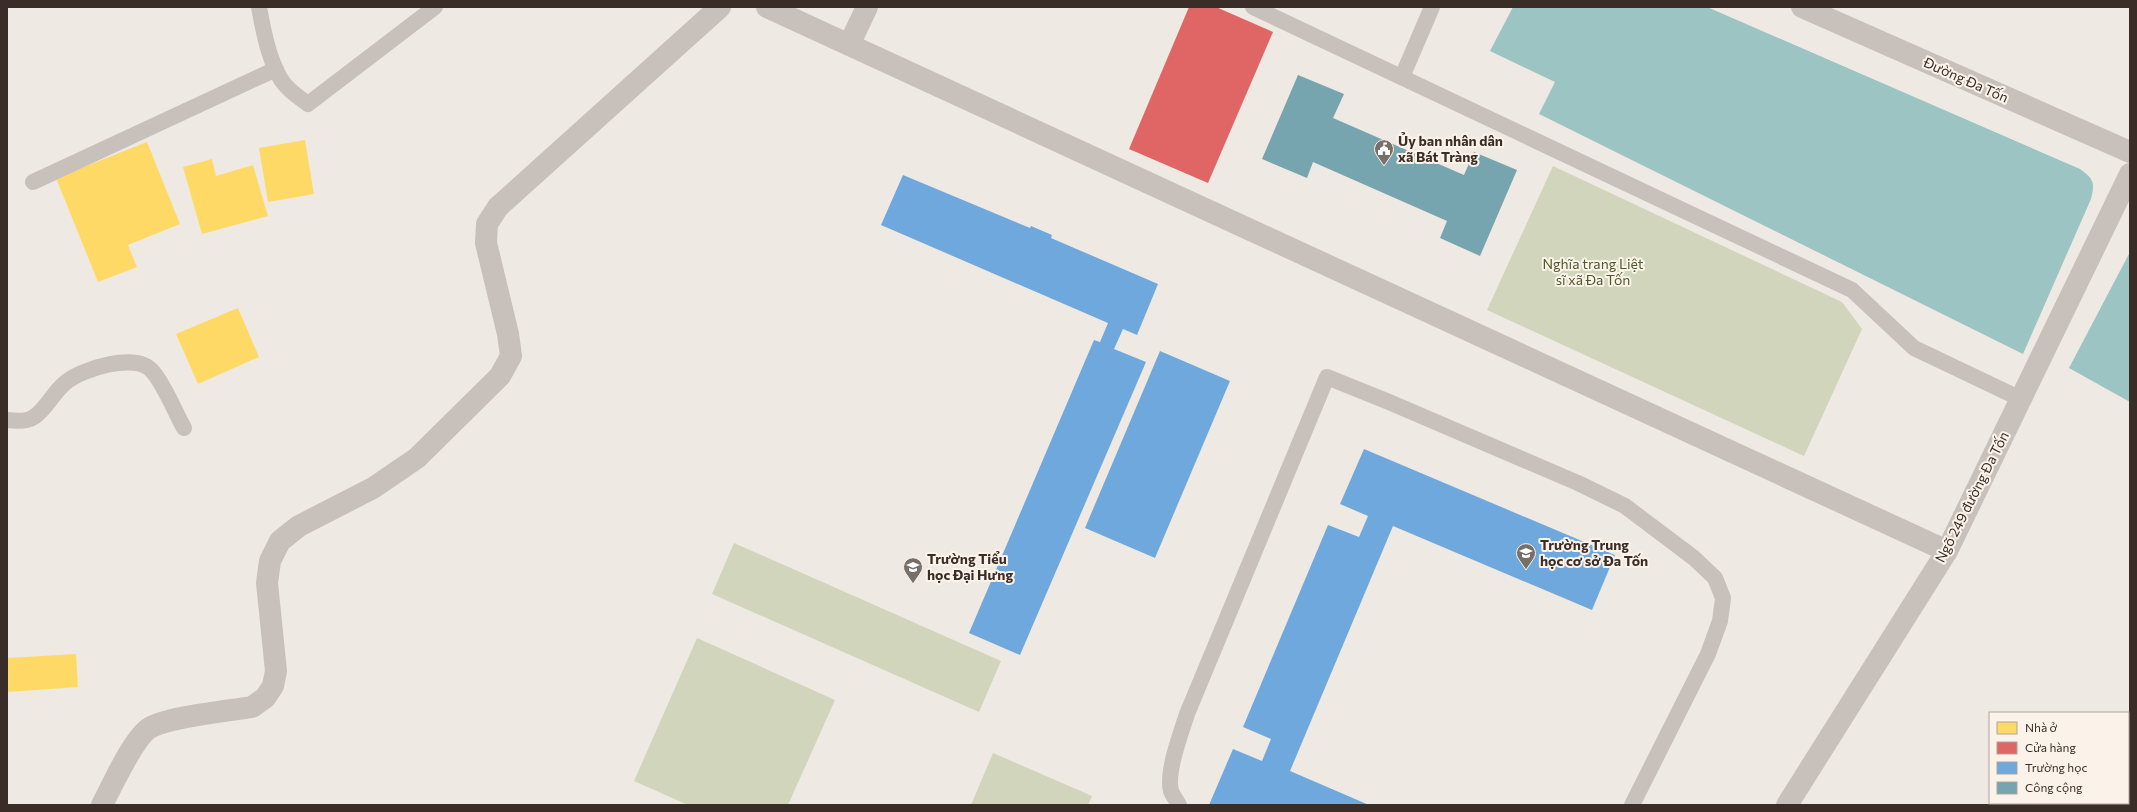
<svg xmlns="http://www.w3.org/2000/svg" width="2137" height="812" font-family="Commissioner,sans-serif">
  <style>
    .green { fill: #d1d5bb }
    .water { fill: #9cc4c3 }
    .homes { fill: #ffd966 }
    .shops { fill: #e06666 }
    .schools { fill: #6fa8dc }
    .public { fill: #76a5af }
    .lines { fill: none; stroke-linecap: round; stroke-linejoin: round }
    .service { stroke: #c8c1bb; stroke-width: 16 }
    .minor { stroke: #c8c1bb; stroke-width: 22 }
    .tertiary { stroke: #c8c1bb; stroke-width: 22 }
    .labels { text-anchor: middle; stroke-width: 4; stroke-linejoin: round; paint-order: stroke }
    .street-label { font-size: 14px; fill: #3a2d28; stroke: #fbf3ea }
    .poi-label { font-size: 14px; font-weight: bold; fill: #3a2d28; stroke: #fbf3ea; text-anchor: start }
    .park-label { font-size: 14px; fill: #4b5b2a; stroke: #fbf3ea }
  </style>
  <rect width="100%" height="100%" fill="#efe9e3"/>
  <path class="green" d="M1553 166 1842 302 1862 329 1804 456 1487 310Z
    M734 543 1001 661 979 712 712 594Z
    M697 638 835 700 788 805H688L634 781Z
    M993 753 1092 796 1088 805H971Z"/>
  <path class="water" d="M1513 7H1707L2080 169C2094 179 2095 183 2091 199L2023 354 1539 114 1555 82 1490 51Z
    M2130 252V402L2069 368Z"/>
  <path class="homes" d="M305 140 314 194 268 202 259 148Z
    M147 142 180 224 128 245 137 267 98 282 56 178Z
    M212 159 216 176 253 165 268 216 202 234 183 167Z
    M238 308 259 357 198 384 176 334Z
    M76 654 78 687 7 692V658Z"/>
  <path class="shops" d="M1189 7H1216L1273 32 1208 183 1129 149Z"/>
  <path class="schools" d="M903 175 1030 228 1031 226 1052 235 1051 238 1158 284 1137 335 1123 329 1114 349 1146 362 1020 655 969 633 1094 340 1100 342 1108 323 881 225Z
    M1160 351 1230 381 1155 558 1085 528Z
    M1364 449 1615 555 1592 610 1393 526 1290 771 1369 805H1209L1233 749 1262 761 1271 739 1243 727 1328 525 1359 537 1368 516 1340 504Z"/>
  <path class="public" d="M1298 75 1344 94 1333 118 1464 175 1474 152 1517 170 1480 256 1440 238 1447 221 1313 162 1307 178 1262 159Z"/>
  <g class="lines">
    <path class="service" d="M259 7C263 29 268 56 279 76 285 88 297 96 308 104L435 7
      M1253 7 1852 290 1914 348 2021 399
      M1402 77 1432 7
      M33 182 276 69
      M7 420C15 421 27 422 34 417 46 409 53 393 65 383 81 369 137 351 153 372 165 386 175 412 184 428
      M1179 805C1177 801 1173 796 1171 791 1166 772 1181 733 1187 714L1327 377 1389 402 1578 483 1625 506 1694 558 1715 578 1723 598 1720 621 1708 654 1632 805"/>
    <path class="minor" d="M767 7 1947 551
      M849 45 867 7
      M102 805C112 786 132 741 148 729 165 717 228 711 252 707L265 698 273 686 276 671 267 583 270 561 280 541 299 526 373 488 417 458 500 376 511 356 508 334 486 243 487 224 498 207 720 7
      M1787 805 1947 551 2130 174"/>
    <path class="tertiary" d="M1802 7 2130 152"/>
  </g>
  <defs>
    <g id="civic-pin" transform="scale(1)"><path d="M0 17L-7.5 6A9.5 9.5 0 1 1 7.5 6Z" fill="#796f69" stroke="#fbf3ea"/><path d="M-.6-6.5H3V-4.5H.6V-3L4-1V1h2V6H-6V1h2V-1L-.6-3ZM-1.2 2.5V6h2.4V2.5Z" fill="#fff"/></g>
    <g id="school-pin" transform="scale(1)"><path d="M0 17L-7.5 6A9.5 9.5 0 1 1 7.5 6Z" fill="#796f69" stroke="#fbf3ea"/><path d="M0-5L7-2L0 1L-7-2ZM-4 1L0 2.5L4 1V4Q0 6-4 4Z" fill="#fff"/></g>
  </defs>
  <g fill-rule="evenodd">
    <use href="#civic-pin" x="1384" y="149"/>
    <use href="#school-pin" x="1526" y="553"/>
    <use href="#school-pin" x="913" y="567"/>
  </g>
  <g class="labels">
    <g class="street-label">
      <text transform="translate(1966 80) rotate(24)" y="5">Đường Đa Tốn</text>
      <text transform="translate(1972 497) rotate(-63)" y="5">Ngõ 249 đường Đa Tốn</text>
    </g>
    <g class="poi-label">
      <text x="1398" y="146">Ủy ban nhân dân<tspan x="1398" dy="16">xã Bát Tràng</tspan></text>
      <text x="1540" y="550">Trường Trung<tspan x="1540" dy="16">học cơ sở Đa Tốn</tspan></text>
      <text x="927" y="564">Trường Tiểu<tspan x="927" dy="16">học Đại Hưng</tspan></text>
    </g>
    <g class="park-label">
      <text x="1593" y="269">Nghĩa trang Liệt<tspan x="1593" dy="16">sĩ xã Đa Tốn</tspan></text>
    </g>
  </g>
  <rect width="2137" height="812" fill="none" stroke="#3a2d28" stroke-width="16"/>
  <rect x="1989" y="712" width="140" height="92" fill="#fbf3ea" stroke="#aea49c"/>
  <rect x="1997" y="722" width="20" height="12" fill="#ffd966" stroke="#aea49c"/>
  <text x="2025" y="732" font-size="12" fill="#3a2d28">Nhà ở</text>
  <rect x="1997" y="742" width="20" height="12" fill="#e06666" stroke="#aea49c"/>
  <text x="2025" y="752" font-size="12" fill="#3a2d28">Cửa hàng</text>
  <rect x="1997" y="762" width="20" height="12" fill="#6fa8dc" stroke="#aea49c"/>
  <text x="2025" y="772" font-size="12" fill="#3a2d28">Trường học</text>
  <rect x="1997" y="782" width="20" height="12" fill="#76a5af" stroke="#aea49c"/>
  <text x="2025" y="792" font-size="12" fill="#3a2d28">Công cộng</text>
</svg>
